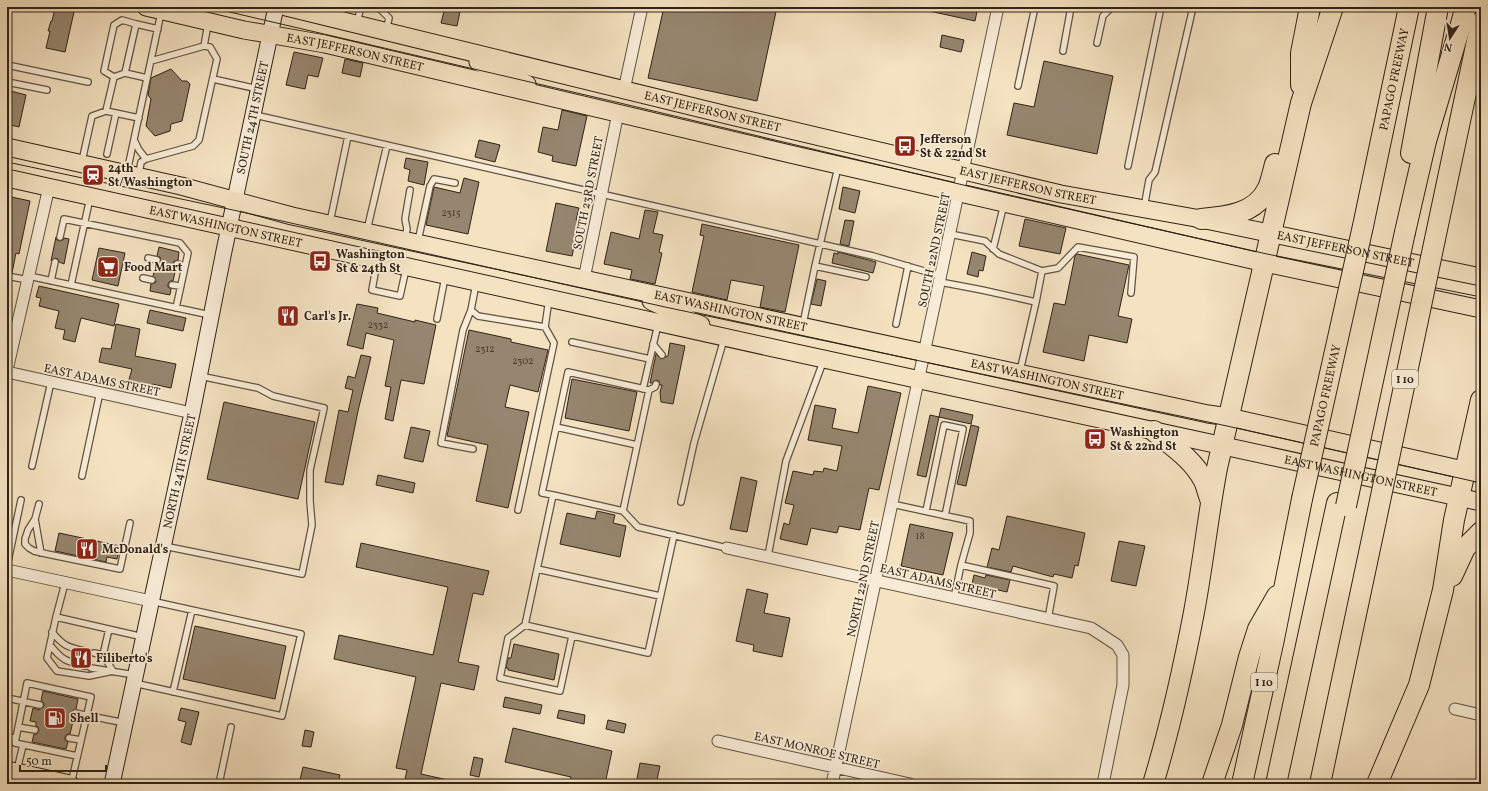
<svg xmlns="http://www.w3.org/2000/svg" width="1488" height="791" font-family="Vollkorn,serif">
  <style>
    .building { fill: #96866f; stroke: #312316 }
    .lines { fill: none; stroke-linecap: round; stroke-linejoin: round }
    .lane-casing { stroke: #625341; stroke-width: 8 }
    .street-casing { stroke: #625341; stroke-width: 13 }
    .secondary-casing { stroke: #312316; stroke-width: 17 }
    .primary-casing { stroke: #312316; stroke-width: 19 }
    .highway-casing { stroke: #312316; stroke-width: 22 }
    .lane { stroke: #f8ecd7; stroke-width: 5.5 }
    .street { stroke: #f8ecd7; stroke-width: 11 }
    .secondary { stroke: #f8ecd7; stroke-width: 15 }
    .primary { stroke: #f4e2c1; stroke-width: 17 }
    .highway { stroke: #f4e2c1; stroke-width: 20 }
    .tram { stroke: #312316; stroke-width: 1 }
    .highway-bridge-casing { stroke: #312316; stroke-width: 22; stroke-linecap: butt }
    .highway-bridge { stroke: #f4e2c1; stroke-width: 20 }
    .labels { text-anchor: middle; stroke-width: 3.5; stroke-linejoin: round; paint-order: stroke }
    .number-label { font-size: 10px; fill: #4a3c2c }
    .shield { fill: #f8ecd7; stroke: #6d5f50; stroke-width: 1 }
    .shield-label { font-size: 11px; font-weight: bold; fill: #312316 }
    .street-label { font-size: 12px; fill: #312316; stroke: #f8ecd7 }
    .poi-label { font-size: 12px; font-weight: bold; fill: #312316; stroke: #f8ecd7; text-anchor: start }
  </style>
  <rect width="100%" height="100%" fill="#f4e2c1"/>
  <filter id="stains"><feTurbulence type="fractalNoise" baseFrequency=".005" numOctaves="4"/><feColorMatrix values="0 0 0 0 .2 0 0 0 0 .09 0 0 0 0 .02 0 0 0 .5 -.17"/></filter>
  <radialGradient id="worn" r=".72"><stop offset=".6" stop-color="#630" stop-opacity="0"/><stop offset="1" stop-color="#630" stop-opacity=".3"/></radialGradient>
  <path class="building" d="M445 7H461L457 26 441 23Z
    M664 7H777L757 101 648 78Z
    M930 7H978L975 21 929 11Z
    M55 8 74 12 65 52 46 48 50 31H48L51 21H52Z
    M942 35 964 40 961 52 940 47Z
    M294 52 323 58 318 77 308 75 305 89 286 85Z
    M345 59 363 63 360 77 342 73Z
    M1044 61 1113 76 1097 154 1007 135 1014 103 1034 107Z
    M171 69 182 81H187L190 84 182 121 171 124 170 131 155 136 146 126 151 99 148 95 151 78Z
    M7 90 26 95 19 127 7 124Z
    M562 110 587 116 576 166 552 161 553 156 538 152 543 127 558 130Z
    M479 140 500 145 495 162 475 157Z
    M406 158 428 162 424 185 408 181 410 170 404 168Z
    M464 178 479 182 468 234 426 225 434 187 460 193Z
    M843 187 860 191 855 213 839 209Z
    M7 196 30 201 19 254 16 253 12 273 7 272Z
    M556 203 579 208 576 220H580L572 256 546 251Z
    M645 210 658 212 653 233 663 235 659 252 662 253 655 284 630 279 632 270 604 264 611 232 639 239Z
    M1025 219 1066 228 1060 254 1019 246Z
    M845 220 854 221 849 246 840 244Z
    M702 224 799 245 785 312 760 307 764 286 731 280 727 300 692 292 704 236 700 235Z
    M56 237 57 240 59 241 63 240 64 238 69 239 64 264 59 262 58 259 55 258 51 261Z
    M159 247 179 252 178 260 174 261 173 263 176 268 173 281H170L168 284V287L171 289 170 295 150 291 151 284 155 283 156 281 153 276 156 264H159L161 261 160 257 157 256Z
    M99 248 125 253 118 286 92 280Z
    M838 252 876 262 873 273 832 263 834 253 838 254Z
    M972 252 986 256 983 271 979 270 978 277 967 274Z
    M1077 254 1129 265 1118 316 1132 319 1127 343 1089 335 1084 361 1043 352 1054 303 1065 305 1075 256Z
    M817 279 826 281 821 306 811 304Z
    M39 286 119 304 114 326 81 318 75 342 63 339 65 330 55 328 59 311 39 306 41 298 36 297Z
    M357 304 378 308 377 313 415 322V320L436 325 424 384 401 380 393 421 385 419 391 387 385 386 394 340 366 333 363 349 347 345Z
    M150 310 186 318 183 331 147 323Z
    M116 324 140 329 135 356 176 364 171 388 152 384V388L128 383 132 369 99 362 102 348 111 349Z
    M469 330 511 339V342L548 350 538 392 510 385 505 407 529 412 508 508 476 501 488 445 447 436Z
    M670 343 685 346 673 404 661 402 660 392 662 385H660L659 381 656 380 652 383H650L656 354 661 359 668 356Z
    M361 355 371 357 358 411 343 485 325 482 339 410 348 412 353 390 345 388 348 376 355 378Z
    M572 379 637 392 629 431 565 418Z
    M868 386 901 393 879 490 869 488 860 530 839 526 837 533 811 528 807 545 780 539 784 523 789 525 794 505 785 503 793 471 813 475 814 471 823 472 824 468 837 471 842 446 808 440 815 405 836 409 832 428 858 433Z
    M224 402 315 422 298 499 207 479Z
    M941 408 973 415 971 424 939 417Z
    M930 415 939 417 926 477 917 475Z
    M971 425 979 427 966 486 957 484Z
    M411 427 430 431 423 462 404 458Z
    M378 475 415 483 413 493 376 485Z
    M741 477 757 481 747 532 730 529Z
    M597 511 615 515 613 523 626 526 620 557 560 544 567 513 595 519Z
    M1007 516 1085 533 1078 566 1075 565 1072 578 1054 574 1053 577 1013 566 1011 572 987 567 992 548 999 550Z
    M910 524 953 533 943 575 901 566Z
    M59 533 120 546 117 559 107 557 106 562 55 551Z
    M1119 541 1145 546 1136 586 1111 581Z
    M361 543 489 571 483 595 473 593 458 662 479 666 474 690 441 683 421 774 448 780V784H404L407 770 396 768 416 677 334 659 339 635 433 655 448 587 356 567Z
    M974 575 985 578 986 575 1010 580 1007 592 972 584Z
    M747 589 768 594 764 613 790 618 782 657 753 651 754 645 736 641Z
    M195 626 286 646 275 699 183 679Z
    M514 644 559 654 554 680 508 670V668H506L508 658H511Z
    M43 691 78 699 76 709 71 712V715L74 717 70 734H67L65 737V740L68 742 66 749 32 742 34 734H37L39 730 38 727 36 726V722L30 721 33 708 39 710 44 706V703L41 701Z
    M505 697 542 705 540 714 503 707Z
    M181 708 199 712 191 745 181 742 186 722 178 720Z
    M559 710 585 715 584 724 557 718Z
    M608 720 626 724 624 733 606 729Z
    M513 728 612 751 605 784H569L571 777 505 762Z
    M305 730 314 732 311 747 302 746Z
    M474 757 483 759 479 777 470 775Z
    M640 763 660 766 656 784H636Z
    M303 767 340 775 338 784H299Z"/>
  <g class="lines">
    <g class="lane-casing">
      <path id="lane" d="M378 7 389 18 386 31
        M357 22 361 7
        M136 24 122 20 114 25 104 71 114 77 125 73 147 78
        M1097 43 1103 16 1112 7
        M204 46 208 24
        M1063 51 1071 7
        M7 65 88 82
        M125 73 136 24 158 29
        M114 77 106 111 139 118
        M213 79 258 89
        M7 82 47 90
        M1018 86 1035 7
        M255 115 873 256 941 276
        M134 140 139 150 146 159
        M107 154 116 113
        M82 161 92 116 106 111
        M1128 166 1161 7
        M127 172 161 13
        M139 174 141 162 146 159 193 146 199 140 217 59 210 47 204 46 151 61
        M1144 208 1149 180 1155 172 1193 7
        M330 222 348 136
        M367 230 387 145
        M950 234 985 241 999 254 1042 271 1036 302
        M60 237 64 219 180 243 188 253 176 308
        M405 238 407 229 405 219 410 190
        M418 241 430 186 434 179 455 183
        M993 249 1004 204
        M148 258 157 260
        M377 262 372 290 400 296 406 269
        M177 264 185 266
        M815 266 838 167
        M1042 271 1058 268 1078 247 1134 257 1131 293
        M7 276 28 280
        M29 276 210 315
        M143 278 152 280
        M51 281 55 262
        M940 282 982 290 1036 302 1020 371
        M476 284 471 310 478 316 545 327 549 299
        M71 285 90 198
        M172 285 181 286
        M471 310 463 330 441 443 473 449
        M437 319 445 277
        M803 324 815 266 866 277
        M896 324 908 266
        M572 342 650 359
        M653 344 662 355
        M643 389 658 324
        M556 427 637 445
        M32 466 51 382
        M82 476 100 392
        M553 495 542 493 568 372 649 390 655 387 656 384
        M681 502 694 443 724 339
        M39 504 35 519 28 530 25 539V544L29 548 34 551 47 554 120 569 130 523
        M892 504 970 521V533L961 565
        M518 510 554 343 545 327
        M623 511 649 390
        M926 511 944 425 963 429 945 516
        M35 519 41 553
        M674 535 648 653 525 625 553 495 623 511 638 527 727 548
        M164 546 302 574 312 525 310 501V470L324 408 273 396 258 388 200 376
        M768 556 786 461 823 362
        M7 566 21 500
        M537 569 660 596
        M954 598 961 565 1054 586 1048 619
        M56 617 65 583
        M525 625 508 638 500 678 560 691 572 636
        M52 632C65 648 69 647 88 652
        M50 645C62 660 65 661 85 666
        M94 653 103 655 113 671
        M103 655 109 629
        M91 668 135 675
        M113 671 89 676 57 671 47 658 56 617 143 637
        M134 683 282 716 301 634 151 601
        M173 692 192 610
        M7 698 40 705
        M75 713 125 723
        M1479 715 1481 705
        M18 727 35 730
        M7 737 16 738
        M69 738 81 740
        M17 770 23 745
        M71 784 91 697 27 683 15 743 77 756
        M219 784 231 727"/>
    </g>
    <g class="street-casing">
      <path id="street" d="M624 90 642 7
        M584 279 618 113
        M7 370 49 187
        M7 372 192 413
        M727 548 1091 628 1117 645 1123 655V685L1103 784
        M7 570 151 601
        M1455 709 1481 715
        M718 741 910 784
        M832 784 998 7"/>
    </g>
    <g class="secondary-casing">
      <g id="secondary">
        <path id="s1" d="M112 784 192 413 224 251 276 7"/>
      </g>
    </g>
    <g class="primary-casing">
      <g id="primary">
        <path id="s2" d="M146 7 244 30 325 44 790 154 1265 263 1481 309"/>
        <path id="s3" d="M286 7 731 116 1061 194 1201 219 1481 277"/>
        <path d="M478 62 527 84"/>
        <path id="s4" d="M7 147 181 186 292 216 1208 414 1229 417 1481 474"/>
        <path id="s5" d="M7 178 787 351 1481 502"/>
        <path d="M651 301 701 325"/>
        <path d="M7 770 70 784"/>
      </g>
    </g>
    <g class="highway-casing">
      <g id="highway">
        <path d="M1301 85V53L1310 7"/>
        <path d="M1411 153 1438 7"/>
        <path d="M1201 219C1226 217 1256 214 1268 188 1271 181 1273 172 1275 164"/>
        <path id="s6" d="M1363 226 1409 7"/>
        <path d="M1405 232 1426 141 1466 7"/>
        <path d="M1435 239 1481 22"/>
        <path d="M1154 431C1172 446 1193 459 1204 481 1207 487 1208 495 1211 501"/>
        <path d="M1452 576 1465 548 1481 532"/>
        <path d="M1153 784C1170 728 1183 670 1194 612 1203 564 1208 516 1217 468L1301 103 1333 7"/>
        <path d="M1212 784 1232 725 1249 657 1258 629 1277 596"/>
        <path d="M1242 784 1274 639 1302 499"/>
        <path d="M1276 784 1337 503"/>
        <path d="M1320 784 1376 520"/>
        <path d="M1377 784 1419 685 1443 590 1454 520 1481 400"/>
      </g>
    </g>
    <use href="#lane" class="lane"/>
    <use href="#street" class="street"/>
    <use href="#secondary" class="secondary"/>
    <use href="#primary" class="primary"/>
    <use href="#highway" class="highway"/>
    <path class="tram" d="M208 7 620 103 980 189 1267 254 1481 297
      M7 162 233 210 665 307 1227 426 1481 483"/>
    <g class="highway-bridge-casing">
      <g id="highway-bridge">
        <path id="s7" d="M1302 499 1363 226"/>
        <path d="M1346 506 1405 232"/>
        <path d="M1376 520 1435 239"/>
      </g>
    </g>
    <use href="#highway-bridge" class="highway-bridge"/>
  </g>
  <defs>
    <g id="bus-square" transform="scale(1.15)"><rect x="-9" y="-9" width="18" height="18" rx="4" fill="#8f2418" stroke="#f8ecd7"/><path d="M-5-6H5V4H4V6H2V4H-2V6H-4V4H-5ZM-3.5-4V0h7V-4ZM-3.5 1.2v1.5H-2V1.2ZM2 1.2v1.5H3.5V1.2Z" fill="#fff"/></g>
    <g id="station-square" transform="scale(1.15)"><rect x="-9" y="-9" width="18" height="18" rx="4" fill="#8f2418" stroke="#f8ecd7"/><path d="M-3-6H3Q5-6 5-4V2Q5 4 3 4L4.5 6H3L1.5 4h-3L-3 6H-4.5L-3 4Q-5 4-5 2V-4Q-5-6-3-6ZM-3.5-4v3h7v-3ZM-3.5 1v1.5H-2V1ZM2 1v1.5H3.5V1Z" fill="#fff"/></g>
    <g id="supermarket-square" transform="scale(1.15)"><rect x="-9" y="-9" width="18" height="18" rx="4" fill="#8f2418" stroke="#f8ecd7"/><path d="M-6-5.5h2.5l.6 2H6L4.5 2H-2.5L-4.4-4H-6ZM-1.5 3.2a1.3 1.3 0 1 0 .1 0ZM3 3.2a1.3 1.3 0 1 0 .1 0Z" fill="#fff"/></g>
    <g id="restaurant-square" transform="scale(1.15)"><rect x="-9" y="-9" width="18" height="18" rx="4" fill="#8f2418" stroke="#f8ecd7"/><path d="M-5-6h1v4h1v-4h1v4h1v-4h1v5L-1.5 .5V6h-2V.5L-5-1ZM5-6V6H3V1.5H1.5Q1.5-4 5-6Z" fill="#fff"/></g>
    <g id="fuel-square" transform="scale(1.15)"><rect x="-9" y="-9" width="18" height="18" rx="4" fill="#8f2418" stroke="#f8ecd7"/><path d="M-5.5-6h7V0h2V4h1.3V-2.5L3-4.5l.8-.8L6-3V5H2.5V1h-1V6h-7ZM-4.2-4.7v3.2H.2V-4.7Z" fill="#fff"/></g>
  </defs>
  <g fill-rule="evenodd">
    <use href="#bus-square" x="905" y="146"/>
    <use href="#station-square" x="93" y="175"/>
    <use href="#bus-square" x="320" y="261"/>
    <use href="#supermarket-square" x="108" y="267"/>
    <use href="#restaurant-square" x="288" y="316"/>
    <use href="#bus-square" x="1095" y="439"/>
    <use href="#restaurant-square" x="87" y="549"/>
    <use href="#restaurant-square" x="81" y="658"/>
    <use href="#fuel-square" x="55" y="718"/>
  </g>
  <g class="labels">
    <g class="number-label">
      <text x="451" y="216">2315</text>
      <text x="378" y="328">2332</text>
      <text x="485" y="352">2312</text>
      <text x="523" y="364">2302</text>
      <text x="920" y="539">18</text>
    </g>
    <g class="shield">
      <rect x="1392" y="370" width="26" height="18" rx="3"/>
      <rect x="1251" y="673" width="26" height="18" rx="3"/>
    </g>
    <g class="shield-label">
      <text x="1405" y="383">I 10</text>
      <text x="1264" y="686">I 10</text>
    </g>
    <g class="street-label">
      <text dy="4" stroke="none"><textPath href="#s2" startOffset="214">EAST JEFFERSON STREET</textPath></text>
      <text dy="4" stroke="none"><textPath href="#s6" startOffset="150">PAPAGO FREEWAY</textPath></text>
      <text dy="4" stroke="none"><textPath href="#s3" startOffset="439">EAST JEFFERSON STREET</textPath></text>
      <text dy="4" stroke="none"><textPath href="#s1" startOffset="681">SOUTH 24TH STREET</textPath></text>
      <text dy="4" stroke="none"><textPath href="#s3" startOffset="763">EAST JEFFERSON STREET</textPath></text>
      <text transform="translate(588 193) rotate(-79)" y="4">SOUTH 23RD STREET</text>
      <text dy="4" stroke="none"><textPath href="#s5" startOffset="224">EAST WASHINGTON STREET</textPath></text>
      <text dy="4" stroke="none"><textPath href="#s3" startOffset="1087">EAST JEFFERSON STREET</textPath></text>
      <text transform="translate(934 250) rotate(-78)" y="4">SOUTH 22ND STREET</text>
      <text dy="4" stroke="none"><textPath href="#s4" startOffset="742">EAST WASHINGTON STREET</textPath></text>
      <text transform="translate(102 380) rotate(12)" y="4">EAST ADAMS STREET</text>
      <text dy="4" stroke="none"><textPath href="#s4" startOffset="1066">EAST WASHINGTON STREET</textPath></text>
      <text dy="4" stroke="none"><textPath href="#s7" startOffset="106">PAPAGO FREEWAY</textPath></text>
      <text dy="4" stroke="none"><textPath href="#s1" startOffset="320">NORTH 24TH STREET</textPath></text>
      <text dy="4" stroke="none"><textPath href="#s5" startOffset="1386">EAST WASHINGTON STREET</textPath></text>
      <text transform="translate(863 579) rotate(-78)" y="4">NORTH 22ND STREET</text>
      <text transform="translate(938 581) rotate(13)" y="4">EAST ADAMS STREET</text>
      <text transform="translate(817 750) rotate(13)" y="4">EAST MONROE STREET</text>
    </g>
    <g class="poi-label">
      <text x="920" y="143">Jefferson<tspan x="920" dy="14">St &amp; 22nd St</tspan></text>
      <text x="108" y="172">24th<tspan x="108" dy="14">St/Washington</tspan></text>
      <text x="336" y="258">Washington<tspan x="336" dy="14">St &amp; 24th St</tspan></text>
      <text x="124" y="271">Food Mart</text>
      <text x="304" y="320">Carl's Jr.</text>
      <text x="1110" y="436">Washington<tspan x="1110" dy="14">St &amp; 22nd St</tspan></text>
      <text x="102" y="553">McDonald's</text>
      <text x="96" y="662">Filiberto's</text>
      <text x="70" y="722">Shell</text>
    </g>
  </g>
  <rect width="1488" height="791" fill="none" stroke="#f4e2c1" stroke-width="24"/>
  <rect x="8" y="8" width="1472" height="775" fill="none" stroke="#312316" stroke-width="2"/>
  <rect x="12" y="12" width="1464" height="767" fill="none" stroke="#312316"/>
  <g transform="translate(1450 38) rotate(192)" stroke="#f8ecd7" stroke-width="3" paint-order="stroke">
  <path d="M0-3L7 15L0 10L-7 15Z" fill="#312316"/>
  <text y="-6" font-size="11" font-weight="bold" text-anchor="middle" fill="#312316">N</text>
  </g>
  <path d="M20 765v6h86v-6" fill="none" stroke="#312316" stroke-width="2"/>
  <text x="26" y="765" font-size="12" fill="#312316" stroke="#f8ecd7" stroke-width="3" paint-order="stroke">50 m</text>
  <rect width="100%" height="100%" filter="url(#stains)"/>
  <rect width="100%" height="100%" fill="url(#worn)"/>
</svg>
